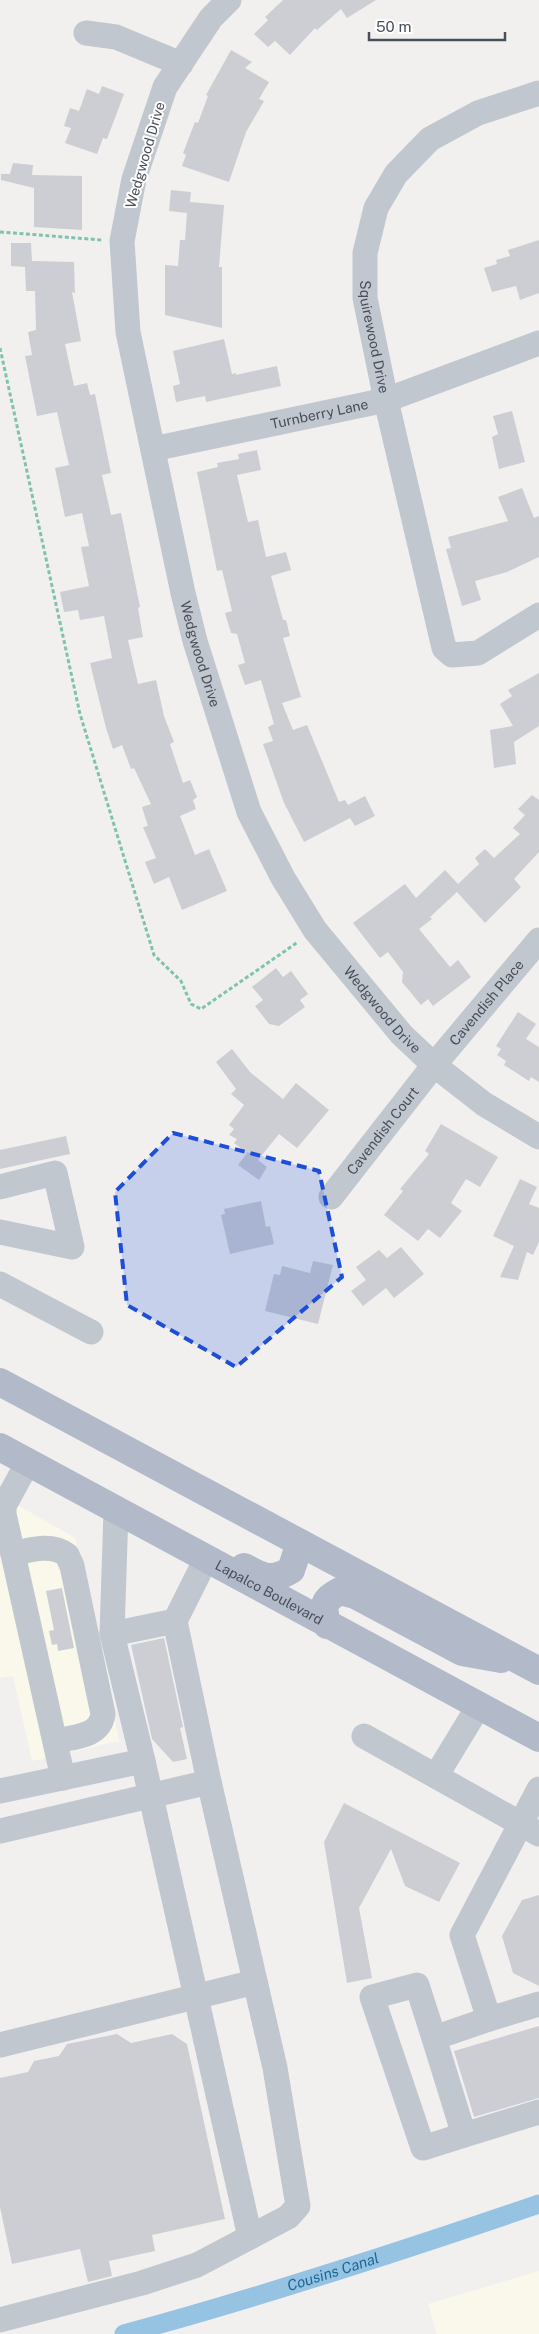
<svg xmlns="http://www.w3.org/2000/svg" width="539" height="2334" viewBox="0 0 539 2334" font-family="'Public Sans',sans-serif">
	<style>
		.commercial { fill: #faf8eb }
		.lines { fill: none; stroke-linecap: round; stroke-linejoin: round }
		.canal { stroke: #95c3e1; stroke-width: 19 }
		.building { fill: #ccced3 }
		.path { stroke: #7fc3ae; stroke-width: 3; stroke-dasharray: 4 2.5; stroke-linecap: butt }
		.minor { stroke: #c1c7cf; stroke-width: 25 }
		.major { stroke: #b2baca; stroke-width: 28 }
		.marked { fill: #1d4ed8; fill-opacity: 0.2; stroke: #1d4ed8; stroke-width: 4; stroke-dasharray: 10 6; stroke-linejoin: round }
		.labels { text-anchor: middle; stroke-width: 4; stroke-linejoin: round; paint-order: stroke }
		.street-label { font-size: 14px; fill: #494f5a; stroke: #fff }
		.water-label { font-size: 15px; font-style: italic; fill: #1e6899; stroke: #fff }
	</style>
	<rect width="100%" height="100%" fill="#f1f0ef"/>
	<path class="commercial" d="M0 1495 75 1538 119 1741 32 1761 13 1676 0 1678Z
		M539 2271V2334H437L428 2304Z"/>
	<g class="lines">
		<path class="canal" id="s1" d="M124 2334C264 2296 402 2251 539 2204"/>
	</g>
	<path class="building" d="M283 0H376L347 18 341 9 317 30 315 28 290 55 275 41 268 47 254 34 268 20 265 17Z
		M231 50 252 62 245 68 269 82 259 99 264 101 246 132 229 182 182 166 186 155 183 153 195 122 198 123 208 96 206 95Z
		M102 86 124 94 107 139 103 138 97 154 65 143 71 128 64 126 70 108 79 111 87 89 99 94Z
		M13 163 33 165 32 175 82 176V230L34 227V188L1 180V174H10Z
		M171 190 191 192 190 202 224 205 219 267H222V328L165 315V265L178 266 180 240H185L187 213 169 211Z
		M539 240V293L520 300 516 286 492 292 484 268 497 264 496 260 510 256 508 250Z
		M11 243H31L32 261 74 262 75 293 72 292 81 341 65 344 74 386 87 383 90 395 95 394 111 473 102 475 111 515 121 513 140 607 138 608 143 637 128 640 138 684 156 680 164 716 174 742 170 744 183 783 190 780 197 797 193 800 196 809 180 816 195 855 209 849 227 891 182 910 169 877 154 884 145 862 156 858 143 827 148 826 142 807 151 804 134 768 131 769 122 745 113 749 106 728 90 663 112 658 104 616 80 620 78 610 64 612 60 592 89 586 81 547 89 546 82 513 65 517 55 468 69 465 57 412 37 416 25 356 32 355 28 332 36 330 35 291H26L25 267 11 266Z
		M224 339 232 374 236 373V375L277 366 281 386 206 402 205 396 176 402 173 386 180 384 173 351Z
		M512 411 525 462 499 469 492 437 498 434 493 416Z
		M257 450 261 470 237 475 248 522 258 520 266 557 286 552 291 570 271 576 283 620H286L290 636 283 638 301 697 282 703 293 730 307 725 339 802 345 800 348 805 365 796 375 816 355 826 350 818 304 842 284 803 263 744 273 741 268 727 274 724 261 680 245 685 238 665 245 663 237 634 231 633 225 613 232 611 222 570 217 571 197 472 218 467 217 463 239 459 238 454Z
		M522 488 534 518 539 516V557L507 572 475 581 481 600 462 606 446 549 451 548 448 537 508 521 498 497Z
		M539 673V726L514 742 516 764 494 768 490 730 513 726 500 704 512 696 508 690Z
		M532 795 539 800V852L514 879 521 887 485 923 457 892 430 917 432 919 419 929 450 967 458 960 471 977 433 1006 428 999 421 1005 402 982 403 972 388 952 380 958 353 923 405 884 416 898 445 870 458 884 479 864 475 858 485 849 494 858 520 834 513 828 525 815 518 809Z
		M276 968 283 977 291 971 308 994 300 1000 305 1007 279 1026 269 1024 255 1006 263 1000 252 987Z
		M518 1012 536 1024 526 1039 539 1047V1082L531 1077 529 1081 504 1065 506 1061 497 1055 501 1049 496 1046Z
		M232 1049 250 1072 283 1099 296 1083 329 1110 297 1148 279 1134 258 1160 267 1167 259 1180 238 1165 247 1153 234 1143 237 1139 229 1135 234 1129 229 1125 244 1105 231 1094 236 1089 216 1062Z
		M441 1124 498 1157 480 1187 466 1179 451 1203 462 1211 440 1238 428 1229 418 1241 384 1215 403 1191 400 1189 429 1154 425 1151Z
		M66 1136 70 1154 0 1169V1150Z
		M520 1179 537 1187 529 1204 539 1208V1242L533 1255 527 1252 518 1280 500 1277 514 1246 493 1236Z
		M261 1201 266 1227 270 1226 274 1244 230 1254 221 1215 225 1214 224 1209Z
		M401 1247 424 1274 394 1298 386 1288 363 1306 351 1291 366 1280 356 1267 379 1250 387 1258Z
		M313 1261 333 1265 318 1324 265 1311 274 1274 280 1275 282 1266 310 1273Z
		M62 1588 74 1648 58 1651 57 1644 52 1645 49 1631 54 1630 46 1591Z
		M164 1638 183 1727 180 1728 187 1759 173 1762 152 1739 131 1645Z
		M344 1803 460 1863 439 1902 405 1886 391 1849 359 1908 372 1978 347 1983 324 1842Z
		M539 1895V1986L513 1973 502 1936 522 1900Z
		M539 2026V2098L474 2117 454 2051Z
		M117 2034 131 2043 172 2034 187 2044 225 2219 152 2235 155 2251 109 2261 112 2276 88 2282 80 2249 12 2264 0 2207V2078L28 2072 34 2061 59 2056 67 2044Z"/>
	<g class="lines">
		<path class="path" d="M0 232 102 240
			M0 348 80 714 154 955 181 981 191 1004 201 1009 298 942"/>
		<g class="minor">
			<path id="s2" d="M229 0 211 18 165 87 134 179 122 241 128 332 183 593 195 641 249 812 283 878 315 930 402 1035 434 1065 484 1104 539 1137"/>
			<path d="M86 33 116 37 181 64"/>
			<path id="s3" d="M539 93 478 113 430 139 396 174 376 208 365 253V298L386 400 444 648 452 655 478 653 539 615"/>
			<path id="s4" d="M153 449 386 400 539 343"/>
			<path d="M0 1187 55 1173 72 1247 0 1232"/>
			<path id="s5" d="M331 1197 434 1065 539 940"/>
			<path d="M0 1284 91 1332"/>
			<path d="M28 1462 4 1506V1514L63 1778"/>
			<path d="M13 1554C30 1550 51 1543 67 1555L72 1566 103 1714C100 1737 74 1737 55 1741"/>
			<path d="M175 1621 206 1559"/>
			<path d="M364 1736 539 1834"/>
			<path d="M143 1761 250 2237"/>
			<path d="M436 1776 478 1707"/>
			<path d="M539 1789 462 1935 489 2019 434 2038 464 2135 539 2112"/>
			<path d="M0 1791 143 1761 112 1634 116 1511"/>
			<path d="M0 1831 209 1782"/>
			<path d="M489 2019 539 2004"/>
			<path d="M434 2038 417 1985 372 1997 423 2148 464 2135"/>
			<path d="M0 2045 255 1982"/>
			<path d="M0 2320 142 2283 197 2265 288 2217 298 2206 275 2068 208 1777 175 1621 112 1634"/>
		</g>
		<g class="major">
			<path d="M0 1382 539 1671"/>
			<path id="s6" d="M0 1447 539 1738"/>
			<path d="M244 1567C263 1577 271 1582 291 1570L300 1543"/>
			<path d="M327 1625C323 1605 322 1601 340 1591L355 1595 462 1652 501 1659"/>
		</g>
	</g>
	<path class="marked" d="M173 1133 319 1171 342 1277 236 1367 127 1305 115 1192Z"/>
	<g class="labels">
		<g class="street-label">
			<text transform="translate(145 155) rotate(-74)" y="5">Wedgwood Drive</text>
			<text dy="5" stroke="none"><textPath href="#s3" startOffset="338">Squirewood Drive</textPath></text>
			<text dy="5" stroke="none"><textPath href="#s4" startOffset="170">Turnberry Lane</textPath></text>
			<text dy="5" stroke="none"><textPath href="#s2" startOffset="690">Wedgwood Drive</textPath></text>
			<text dy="5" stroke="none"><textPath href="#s5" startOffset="249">Cavendish Place</textPath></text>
			<text dy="5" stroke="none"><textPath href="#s2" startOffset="1095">Wedgwood Drive</textPath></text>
			<text dy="5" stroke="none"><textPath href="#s5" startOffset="84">Cavendish Court</textPath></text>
			<text dy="5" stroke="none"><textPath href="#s6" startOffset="306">Lapalco Boulevard</textPath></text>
		</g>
		<g class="water-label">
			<text dy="5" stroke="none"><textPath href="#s1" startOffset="218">Cousins Canal</textPath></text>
		</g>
	</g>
	<path d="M369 32v8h136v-8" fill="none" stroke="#494f5a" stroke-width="2.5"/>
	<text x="376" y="32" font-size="15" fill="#494f5a" stroke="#ffffff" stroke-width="4" paint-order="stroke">50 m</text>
</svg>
